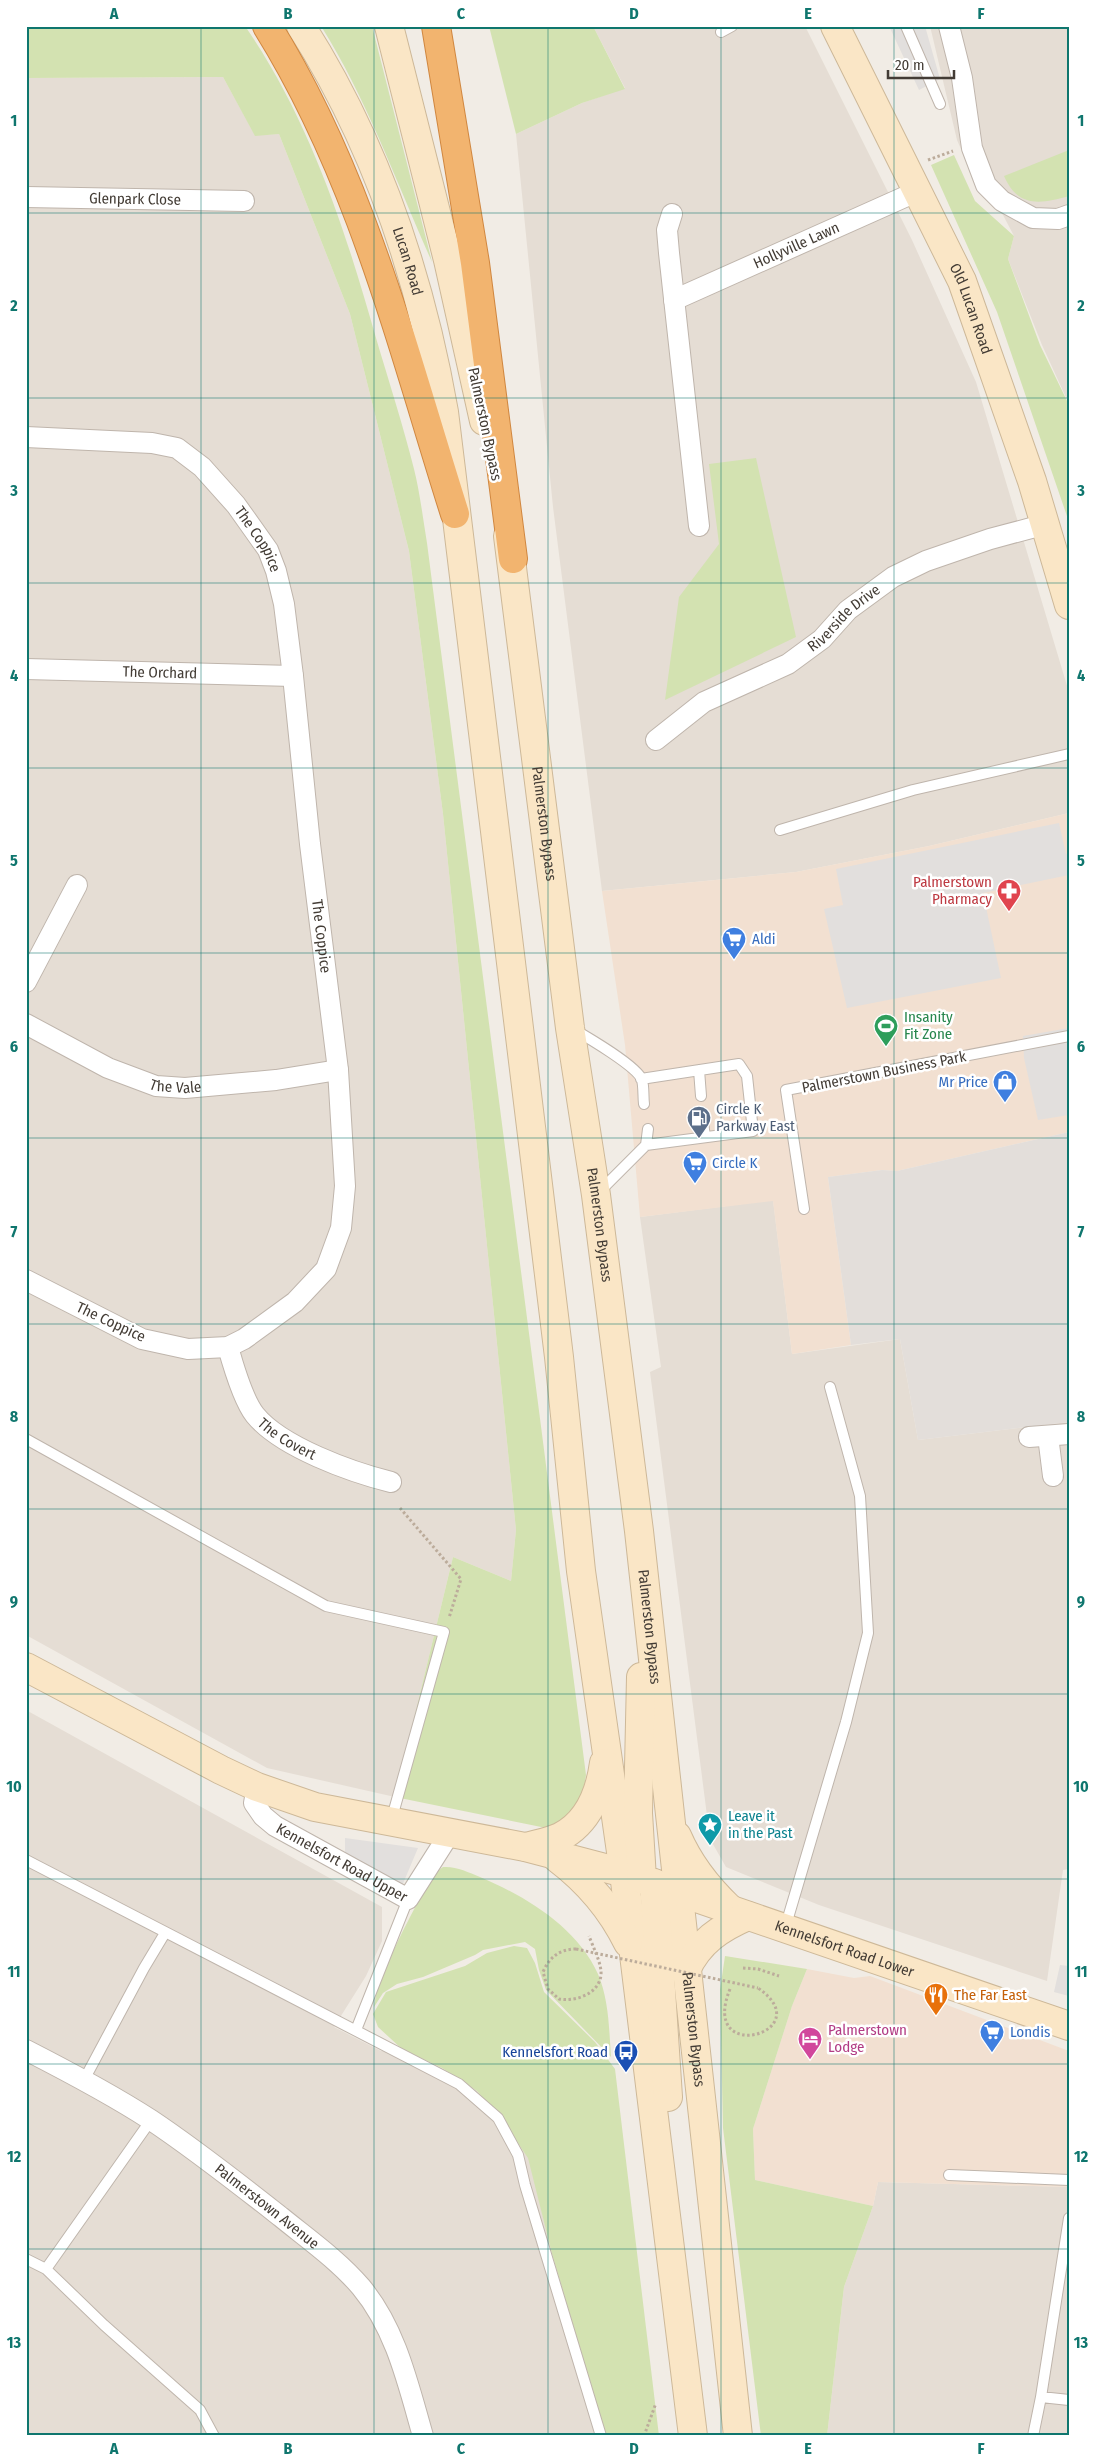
<svg xmlns="http://www.w3.org/2000/svg" width="1095" height="2462" viewBox="0 0 1095 2462" font-family="'Fira Sans Condensed',sans-serif">
	<style>
		.residential { fill: #e5ddd4 }
		.commercial { fill: #f2e0d1 }
		.industrial { fill: #e3deda }
		.green { fill: #d3e2b1 }
		.parking { fill: #e2dfdd }
		.lines { fill: none; stroke-linecap: round; stroke-linejoin: round }
		.lane-casing { stroke: #bfb5ac; stroke-width: 12 }
		.street-casing { stroke: #bfb5ac; stroke-width: 22 }
		.secondary-casing { stroke: #cdb898; stroke-width: 30 }
		.highway-casing { stroke: #d08740; stroke-width: 30 }
		.path { stroke: #bcac9b; stroke-width: 3; stroke-dasharray: 2.5 2.5; stroke-linecap: butt }
		.lane { stroke: #fff; stroke-width: 10 }
		.street { stroke: #fff; stroke-width: 20 }
		.secondary { stroke: #fae6c6; stroke-width: 28 }
		.highway { stroke: #f2b46f; stroke-width: 28 }
		.path-bridge { stroke: #bcac9b; stroke-width: 3; stroke-dasharray: 2.5 2.5; stroke-linecap: butt }
		.grid { fill: none; stroke: #0f766e; stroke-width: 1; stroke-opacity: 0.55 }
		.labels { text-anchor: middle; stroke-width: 5; stroke-linejoin: round; paint-order: stroke }
		.street-label { font-size: 15px; fill: #433c35; stroke: #fff }
		.health-label { font-size: 15px; fill: #be3a42; stroke: #fff; text-anchor: end }
		.shop-label { font-size: 15px; fill: #366cbe; stroke: #fff; text-anchor: start }
		.leisure-label { font-size: 15px; fill: #27864d; stroke: #fff; text-anchor: start }
		.service-label { font-size: 15px; fill: #4e5e75; stroke: #fff; text-anchor: start }
		.culture-label { font-size: 15px; fill: #0d838f; stroke: #fff; text-anchor: start }
		.food-label { font-size: 15px; fill: #c56008; stroke: #fff; text-anchor: start }
		.hotel-label { font-size: 15px; fill: #b23c85; stroke: #fff; text-anchor: start }
		.transit-label { font-size: 15px; fill: #164399; stroke: #fff; text-anchor: end }
		.neatline { fill: none; stroke: #0f766e; stroke-width: 2 }
		.grid-label { font-size: 16px; text-anchor: middle; font-weight: bold; fill: #0f766e }
	</style>
	<rect width="100%" height="100%" fill="#f1ece5"/>
	<path class="residential" d="M593 26H805L912 240 976 382 1068 689 1069 813 929 846 796 872 602 891 553 507 516 134 582 103 625 88Z
		M930 26H1069V404L1042 345 1008 259 1014 236 1003 215 980 193 957 140Z
		M223 77 255 135 279 134 350 314 409 551 443 814 516 1530 511 1581 453 1557 395 1797 267 1768 26 1635V78Z
		M773 1200 792 1354 900 1339 918 1440 1069 1422V1869L1063 1870 1047 1981 819 1905 726 1867 710 1839 650 1372 661 1367 640 1217Z
		M26 1710 382 1907V1941L366 1976 334 2027 381 2051 403 2050 442 2068 477 2091 504 2123 529 2158 552 2254 606 2436H26Z
		M878 2182 1069 2187V2436H827L844 2287 873 2206Z"/>
	<path class="commercial" d="M1069 813V1132L897 1171 882 1170 828 1177 851 1345 792 1354 773 1201 640 1217 625 1045 602 891 796 872 929 846Z
		M807 1969 854 1978 870 1976 1069 2051V2187L878 2182 873 2206 755 2180 753 2129 792 2006Z"/>
	<path class="industrial" d="M1069 1132V1422L918 1440 900 1339 851 1345 828 1177 882 1170 897 1171Z"/>
	<path class="green" d="M26 26H245C310 120 345 229 376 338 389 382 403 425 414 469 420 493 423 519 427 543L586 1775 581 1809 556 1830 395 1797 453 1557 511 1581 516 1530 443 814 409 551 350 314 279 134 255 136 223 77 26 78Z
		M321 26H372L432 262C397 184 367 99 321 26Z
		M489 26H593L625 89 582 103 516 134Z
		M1069 150V196C1040 204 1018 208 1004 176Z
		M954 155 975 201 1014 236 1008 259 1040 345 1069 405V522L997 312 931 165Z
		M756 458 796 637 665 700 679 597 719 544 709 464Z
		M443 1867C456 1866 468 1872 480 1877 525 1896 577 1927 598 1974 609 2000 609 2029 611 2057L546 1990 539 1970 535 1949 525 1942 483 1950 475 1955 423 1977 397 1984 383 1993 374 2007C375 2000 376 1992 379 1985 386 1964 428 1875 443 1867Z
		M514 1946 527 1948 535 1963 544 1992 595 2042 615 2069 659 2436H606L552 2254 528 2158 504 2123 477 2091 442 2068 403 2050 378 2027 373 2014 386 1992 465 1966 487 1953Z
		M725 1956 807 1969 792 2006 753 2129 755 2180 873 2206 844 2287 827 2436H761L723 2128 720 1990Z"/>
	<path class="parking" d="M889 26H925L940 79 919 90Z
		M1059 823 1066 854H1069V875L983 893 1001 978 847 1008 824 909 843 905 836 869Z
		M1069 1028V1115L1038 1120 1024 1058 1023 1036Z
		M345 1838 418 1848 399 1893 339 1861 345 1853Z
		M1060 1965 1069 1966V1996L1054 1992Z"/>
	<g class="lines">
		<defs>
			<path id="lane" d="M906 26 940 104
				M721 32 732 26
				M780 830 913 790 1069 754
				M573 1029C587 1037 638 1067 642 1080 644 1087 643 1096 644 1104
				M699 1070 701 1096
				M641 1079 739 1064 747 1076 753 1131 646 1145
				M703 1122 705 1137
				M598 1193 646 1145 648 1129
				M804 1209 786 1090 1069 1036
				M26 1439 326 1606 444 1632 391 1821
				M26 1860 459 2084 498 2118 518 2155 525 2185 601 2436
				M785 1928 846 1722 868 1633 860 1496 830 1387
				M356 2030 408 1899
				M84 2080 144 1968 165 1933
				M949 2175 1069 2180
				M26 2259 46 2269 104 2325 200 2410 214 2436
				M46 2269 151 2120
				M1041 2397 1069 2400
				M1033 2436 1041 2397 1069 2218"/>
			<g id="street">
				<path d="M949 26 962 78 972 148 986 185 1002 201 1033 218 1058 219 1069 215"/>
				<path id="s1" d="M26 197 244 201"/>
				<path d="M672 214 667 230 669 253 699 526"/>
				<path id="s2" d="M674 300 918 191"/>
				<path id="s3" d="M26 437 152 443 177 448 202 467 236 505 268 550 276 571 284 604 293 676 310 844 338 1070 345 1186 341 1228 326 1269 295 1302 244 1339 228 1347 188 1349 142 1339 26 1280"/>
				<path id="s4" d="M26 669 293 676"/>
				<path id="s5" d="M656 740 704 702 788 664 822 639 848 610 893 577 926 561 990 539 1046 524"/>
				<path d="M26 982 77 885"/>
				<path id="s6" d="M26 1024 108 1068 156 1086 185 1088 276 1080 338 1070"/>
				<path id="s7" d="M228 1347C233 1365 244 1401 255 1415 281 1447 351 1472 391 1482"/>
				<path d="M1048 1436 1053 1476"/>
				<path d="M1029 1437 1069 1434"/>
				<path id="s8" d="M257 1787 254 1803 263 1816 275 1826 408 1899 450 1833"/>
				<path id="s9" d="M26 2050C69 2072 111 2094 151 2120 196 2150 239 2184 281 2217 308 2239 338 2260 361 2287 396 2329 408 2384 423 2436"/>
			</g>
			<g id="secondary">
				<path id="s10" d="M301 26C376 144 420 275 444 412L559 1357 581 1571 624 1873 693 2436"/>
				<path d="M389 26 448 260 484 421"/>
				<path id="s11" d="M835 26 962 281 1032 481 1069 605"/>
				<path id="s12" d="M508 536 570 1028 596 1195 639 1531 738 2436"/>
				<path id="s13" d="M26 1667 221 1770 257 1787 315 1807 525 1847 624 1873 1069 2026"/>
				<path d="M641 1677 638 1813 642 1879"/>
				<path d="M677 1836C689 1864 707 1887 729 1908"/>
				<path d="M526 1847C537 1844 549 1842 560 1837 588 1823 600 1792 604 1763"/>
				<path d="M557 1858C586 1880 612 1910 628 1943"/>
				<path d="M654 1883 668 2097"/>
				<path d="M686 1970C699 1942 720 1928 748 1916"/>
			</g>
			<path id="highway" d="M267 26C361 177 402 347 455 514
				M436 26 475 263 513 559"/>
		</defs>
		<use href="#lane" class="lane-casing"/>
		<use href="#street" class="street-casing"/>
		<use href="#secondary" class="secondary-casing"/>
		<use href="#highway" class="highway-casing"/>
		<path class="path" d="M928 160 953 151
			M400 1508 461 1579 449 1618
			M576 1949C559 1949 549 1958 543 1972L548 1989 559 1999C575 2002 599 1994 601 1975 602 1964 593 1947 589 1936
			M743 1968 758 1969 779 1976
			M730 1989C698 2067 822 2032 758 1988
			M644 2436 656 2403"/>
		<use href="#lane" class="lane"/>
		<use href="#street" class="street"/>
		<use href="#secondary" class="secondary"/>
		<use href="#highway" class="highway"/>
		<path class="path-bridge" d="M576 1949 758 1988"/>
	</g>
	<path class="grid" d="M201 26V2436M374 26V2436M548 26V2436M721 26V2436M894 26V2436M26 213H1069M26 398H1069M26 583H1069M26 768H1069M26 953H1069M26 1138H1069M26 1324H1069M26 1509H1069M26 1694H1069M26 1879H1069M26 2064H1069M26 2249H1069"/>
	<defs>
		<symbol id="pharmacy-pin" viewBox="-11 -11 22 30"><path d="M0 17L-7.5 6A9.5 9.5 0 1 1 7.5 6Z" fill="#e0444e" stroke="#fff"/><path d="M-2-6h4v4h4v4h-4v4h-4v-4h-4v-4h4Z" fill="#fff"/></symbol>
		<symbol id="supermarket-pin" viewBox="-11 -11 22 30"><path d="M0 17L-7.5 6A9.5 9.5 0 1 1 7.5 6Z" fill="#3f7fe0" stroke="#fff"/><path d="M-6-5.5h2.5l.6 2H6L4.5 2H-2.5L-4.4-4H-6ZM-1.5 3.2a1.3 1.3 0 1 0 .1 0ZM3 3.2a1.3 1.3 0 1 0 .1 0Z" fill="#fff"/></symbol>
		<symbol id="stadium-pin" viewBox="-11 -11 22 30"><path d="M0 17L-7.5 6A9.5 9.5 0 1 1 7.5 6Z" fill="#2e9e5b" stroke="#fff"/><path d="M0-5a6.5 5 0 1 0 0 10a6.5 5 0 1 0 0-10ZM-3.5-1.8h7v3.6h-7Z" fill="#fff"/></symbol>
		<symbol id="shop-pin" viewBox="-11 -11 22 30"><path d="M0 17L-7.5 6A9.5 9.5 0 1 1 7.5 6Z" fill="#3f7fe0" stroke="#fff"/><path d="M-5-2.5h2.3a2.7 3.5 0 0 1 5.4 0H5L5.5 6h-11ZM-1.5-2.5h3a1.5 2.3 0 0 0-3 0Z" fill="#fff"/></symbol>
		<symbol id="fuel-pin" viewBox="-11 -11 22 30"><path d="M0 17L-7.5 6A9.5 9.5 0 1 1 7.5 6Z" fill="#5c6f8a" stroke="#fff"/><path d="M-5.5-6h7V0h2V4h1.3V-2.5L3-4.5l.8-.8L6-3V5H2.5V1h-1V6h-7ZM-4.2-4.7v3.2H.2V-4.7Z" fill="#fff"/></symbol>
		<symbol id="sight-pin" viewBox="-11 -11 22 30"><path d="M0 17L-7.5 6A9.5 9.5 0 1 1 7.5 6Z" fill="#0f9aa8" stroke="#fff"/><path d="M0-6L1.8-2.2L6-1.7L2.9 1.2L3.7 5.4L0 3.3L-3.7 5.4L-2.9 1.2L-6-1.7L-1.8-2.2Z" fill="#fff"/></symbol>
		<symbol id="restaurant-pin" viewBox="-11 -11 22 30"><path d="M0 17L-7.5 6A9.5 9.5 0 1 1 7.5 6Z" fill="#e8710a" stroke="#fff"/><path d="M-5-6h1v4h1v-4h1v4h1v-4h1v5L-1.5 .5V6h-2V.5L-5-1ZM5-6V6H3V1.5H1.5Q1.5-4 5-6Z" fill="#fff"/></symbol>
		<symbol id="hotel-pin" viewBox="-11 -11 22 30"><path d="M0 17L-7.5 6A9.5 9.5 0 1 1 7.5 6Z" fill="#d1479c" stroke="#fff"/><path d="M-6-4.5h1.5V1H6V5H4.5V3h-9V5H-6ZM-4 0a1.8 1.8 0 1 1 3.6 0ZM.5 0V-2.5h3Q6-2.5 6 0Z" fill="#fff"/></symbol>
		<symbol id="bus-pin" viewBox="-11 -11 22 30"><path d="M0 17L-7.5 6A9.5 9.5 0 1 1 7.5 6Z" fill="#1a4fb4" stroke="#fff"/><path d="M-5-6H5V4H4V6H2V4H-2V6H-4V4H-5ZM-3.5-4V0h7V-4ZM-3.5 1.2v1.5H-2V1.2ZM2 1.2v1.5H3.5V1.2Z" fill="#fff"/></symbol>
	</defs>
	<g fill-rule="evenodd">
		<use href="#pharmacy-pin" x="995" y="877" width="28" height="38"/>
		<use href="#supermarket-pin" x="720" y="925" width="28" height="38"/>
		<use href="#stadium-pin" x="872" y="1012" width="28" height="38"/>
		<use href="#shop-pin" x="991" y="1068" width="28" height="38"/>
		<use href="#fuel-pin" x="685" y="1104" width="28" height="38"/>
		<use href="#supermarket-pin" x="681" y="1149" width="28" height="38"/>
		<use href="#sight-pin" x="696" y="1811" width="28" height="38"/>
		<use href="#restaurant-pin" x="922" y="1981" width="28" height="38"/>
		<use href="#supermarket-pin" x="978" y="2018" width="28" height="38"/>
		<use href="#hotel-pin" x="796" y="2025" width="28" height="38"/>
		<use href="#bus-pin" x="612" y="2038" width="28" height="38"/>
	</g>
	<g class="labels">
		<g class="street-label">
			<text dy="5" stroke="none"><textPath href="#s1" startOffset="109">Glenpark Close</textPath></text>
			<text dy="5" stroke="none"><textPath href="#s2" startOffset="134">Hollyville Lawn</textPath></text>
			<text dy="5" stroke="none"><textPath href="#s10" startOffset="259">Lucan Road</textPath></text>
			<text dy="5" stroke="none"><textPath href="#s11" startOffset="314">Old Lucan Road</textPath></text>
			<text transform="translate(485 424) rotate(78)" y="5">Palmerston Bypass</text>
			<text dy="5" stroke="none"><textPath href="#s3" startOffset="275">The Coppice</textPath></text>
			<text dy="5" stroke="none"><textPath href="#s5" startOffset="226">Riverside Drive</textPath></text>
			<text dy="5" stroke="none"><textPath href="#s4" startOffset="134">The Orchard</textPath></text>
			<text dy="5" stroke="none"><textPath href="#s12" startOffset="290">Palmerston Bypass</textPath></text>
			<text dy="5" stroke="none"><textPath href="#s3" startOffset="680">The Coppice</textPath></text>
			<text transform="translate(884 1072) rotate(-11)" y="5">Palmerstown Business Park</text>
			<text dy="5" stroke="none"><textPath href="#s6" startOffset="164">The Vale</textPath></text>
			<text dy="5" stroke="none"><textPath href="#s12" startOffset="695">Palmerston Bypass</textPath></text>
			<text transform="translate(111 1322) rotate(25)" y="5">The Coppice</text>
			<text dy="5" stroke="none"><textPath href="#s7" startOffset="114">The Covert</textPath></text>
			<text dy="5" stroke="none"><textPath href="#s12" startOffset="1100">Palmerston Bypass</textPath></text>
			<text dy="5" stroke="none"><textPath href="#s8" startOffset="124">Kennelsfort Road Upper</textPath></text>
			<text dy="5" stroke="none"><textPath href="#s13" startOffset="871">Kennelsfort Road Lower</textPath></text>
			<text dy="5" stroke="none"><textPath href="#s12" startOffset="1505">Palmerston Bypass</textPath></text>
			<text dy="5" stroke="none"><textPath href="#s9" startOffset="288">Palmerstown Avenue</textPath></text>
		</g>
		<g class="health-label">
			<text x="992" y="887">Palmerstown<tspan x="992" dy="17">Pharmacy</tspan></text>
		</g>
		<g class="shop-label">
			<text x="752" y="944">Aldi</text>
			<text x="988" y="1087" text-anchor="end">Mr Price</text>
			<text x="712" y="1168">Circle K</text>
			<text x="1010" y="2037">Londis</text>
		</g>
		<g class="leisure-label">
			<text x="904" y="1022">Insanity<tspan x="904" dy="17">Fit Zone</tspan></text>
		</g>
		<g class="service-label">
			<text x="716" y="1114">Circle K<tspan x="716" dy="17">Parkway East</tspan></text>
		</g>
		<g class="culture-label">
			<text x="728" y="1821">Leave it<tspan x="728" dy="17">in the Past</tspan></text>
		</g>
		<g class="food-label">
			<text x="954" y="2000">The Far East</text>
		</g>
		<g class="hotel-label">
			<text x="828" y="2035">Palmerstown<tspan x="828" dy="17">Lodge</tspan></text>
		</g>
		<g class="transit-label">
			<text x="608" y="2057">Kennelsfort Road</text>
		</g>
	</g>
	<rect width="1095" height="2462" fill="none" stroke="#ffffff" stroke-width="55"/>
	<path d="M888 70v8h66v-8" fill="none" stroke="#433c35" stroke-width="2.5"/>
	<text x="895" y="70" font-size="15" fill="#433c35" stroke="#ffffff" stroke-width="4" paint-order="stroke">20 m</text>
	<rect x="28" y="28" width="1040" height="2406" class="neatline"/>
	<g class="grid-label">
		<text x="114" y="19">A</text>
		<text x="288" y="19">B</text>
		<text x="461" y="19">C</text>
		<text x="634" y="19">D</text>
		<text x="808" y="19">E</text>
		<text x="981" y="19">F</text>
		<text x="14" y="126">1</text>
		<text x="1081" y="126">1</text>
		<text x="14" y="311">2</text>
		<text x="1081" y="311">2</text>
		<text x="14" y="496">3</text>
		<text x="1081" y="496">3</text>
		<text x="14" y="681">4</text>
		<text x="1081" y="681">4</text>
		<text x="14" y="866">5</text>
		<text x="1081" y="866">5</text>
		<text x="14" y="1052">6</text>
		<text x="1081" y="1052">6</text>
		<text x="14" y="1237">7</text>
		<text x="1081" y="1237">7</text>
		<text x="14" y="1422">8</text>
		<text x="1081" y="1422">8</text>
		<text x="14" y="1607">9</text>
		<text x="1081" y="1607">9</text>
		<text x="14" y="1792">10</text>
		<text x="1081" y="1792">10</text>
		<text x="14" y="1977">11</text>
		<text x="1081" y="1977">11</text>
		<text x="14" y="2162">12</text>
		<text x="1081" y="2162">12</text>
		<text x="14" y="2348">13</text>
		<text x="1081" y="2348">13</text>
		<text x="114" y="2454">A</text>
		<text x="288" y="2454">B</text>
		<text x="461" y="2454">C</text>
		<text x="634" y="2454">D</text>
		<text x="808" y="2454">E</text>
		<text x="981" y="2454">F</text>
	</g>
</svg>
